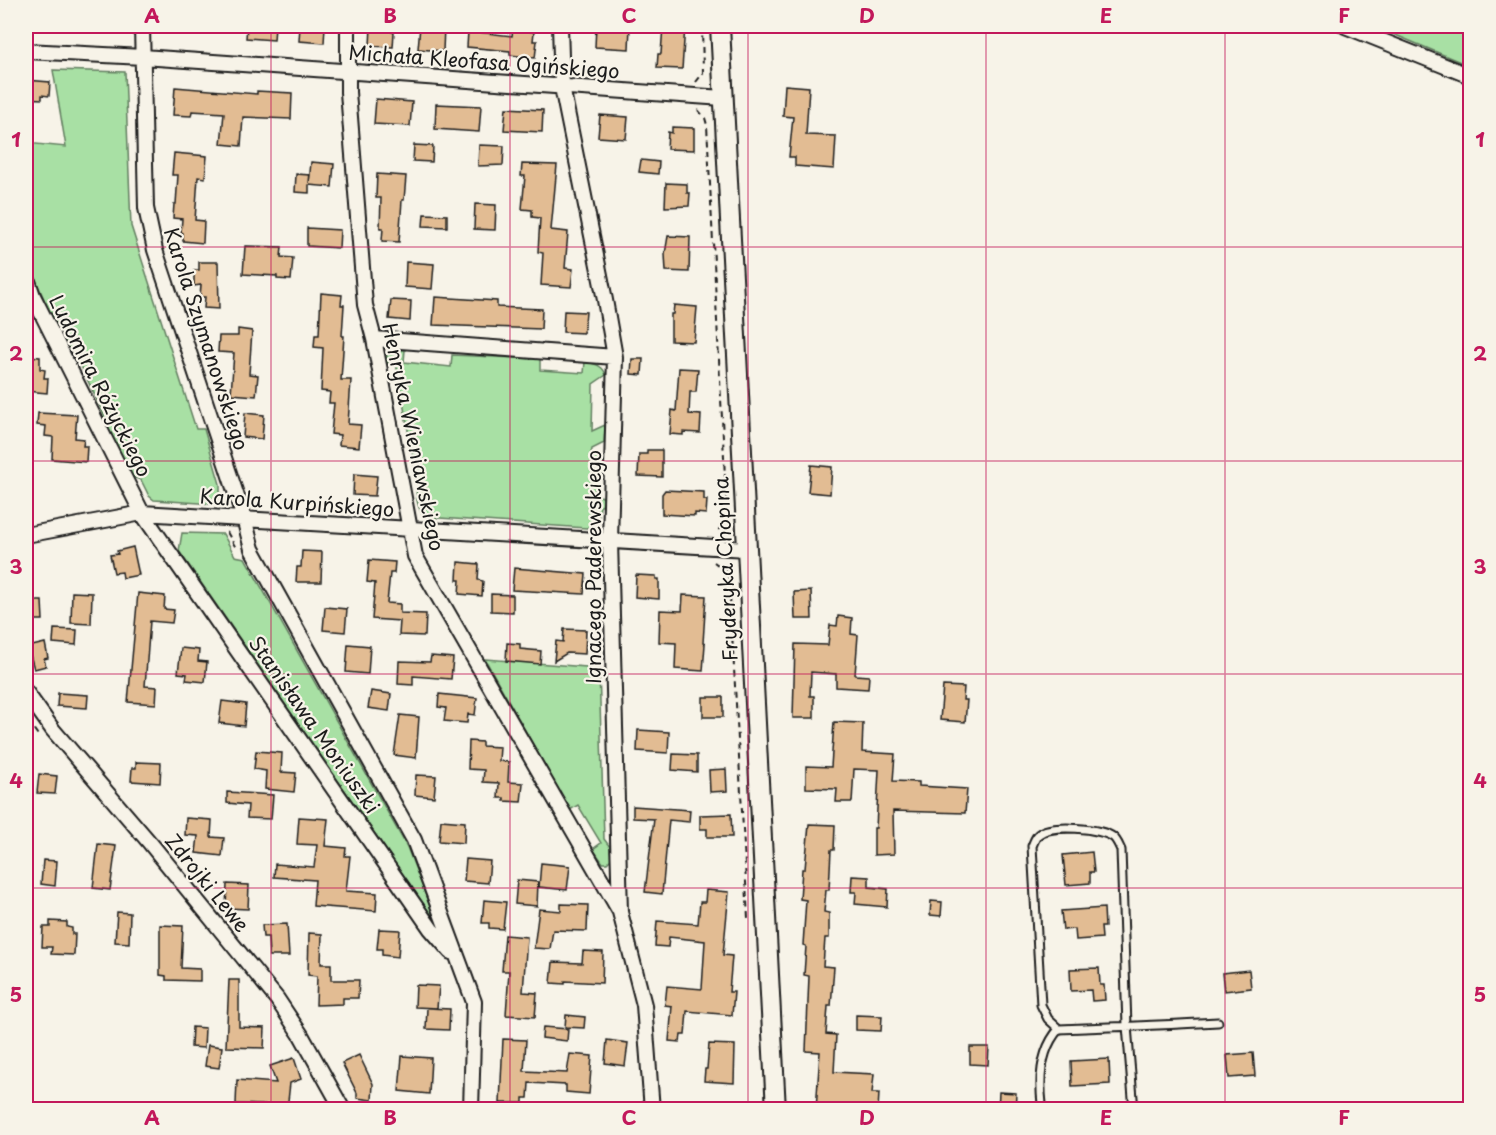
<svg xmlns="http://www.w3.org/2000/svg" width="1496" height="1135" viewBox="0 0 1496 1135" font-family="'Playpen Sans',sans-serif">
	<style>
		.green { fill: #a8e0a4; stroke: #627e60; stroke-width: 1.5 }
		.building { fill: #e2bc93; stroke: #1c1c1c; stroke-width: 1.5 }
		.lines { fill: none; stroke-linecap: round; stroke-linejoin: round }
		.service-casing { stroke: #1c1c1c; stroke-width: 11 }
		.minor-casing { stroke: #1c1c1c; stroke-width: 18 }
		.tertiary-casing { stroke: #1c1c1c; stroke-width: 22 }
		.path { stroke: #1c1c1c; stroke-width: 2; stroke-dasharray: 6 4.5; stroke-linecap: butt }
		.service { stroke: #f7f3e8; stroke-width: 7 }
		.minor { stroke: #f7f3e8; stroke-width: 14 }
		.tertiary { stroke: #f7f3e8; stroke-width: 18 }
		.grid { fill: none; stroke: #c2185b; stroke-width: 1.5; stroke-opacity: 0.55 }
		.labels { text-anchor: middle; stroke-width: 4.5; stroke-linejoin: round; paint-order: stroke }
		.street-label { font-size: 20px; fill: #1c1c1c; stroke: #f7f3e8 }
		.neatline { fill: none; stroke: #c2185b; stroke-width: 2 }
		.grid-label { font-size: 20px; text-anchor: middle; font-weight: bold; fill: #c2185b }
	</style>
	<rect width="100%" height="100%" fill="#f7f3e8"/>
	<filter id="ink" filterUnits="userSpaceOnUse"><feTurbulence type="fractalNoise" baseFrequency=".0167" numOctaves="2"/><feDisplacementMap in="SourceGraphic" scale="12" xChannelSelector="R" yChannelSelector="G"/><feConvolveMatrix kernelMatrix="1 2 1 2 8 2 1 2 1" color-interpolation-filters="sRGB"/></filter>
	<g filter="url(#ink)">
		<path class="green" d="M1374 26H1470V66Z
			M53 70 125 72 131 226 196 429H204L220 484V495L215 504 154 500 149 496 141 480 132 477 108 431V424L74 351 65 347 31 269 26 250V143L66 147Z
			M393 350H405L404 362 451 367 452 355 540 359V370L584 373 585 362C595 364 603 365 606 375L593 384 592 431 605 425 604 443 592 449 591 454 605 459V464L595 461V493L604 498 605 503 600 507 598 520 595 526 586 528 425 517C418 510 414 494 418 486L396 363H386C385 357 387 353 393 350Z
			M182 533 223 534 235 556 245 558 407 847 436 922 179 551Z
			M485 659 599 668 604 839 610 847 611 859 607 863H603L593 849 601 843 578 805 570 810Z"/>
		<path class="building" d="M247 26H275L274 40 246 38Z
			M300 26H325L324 43 299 41Z
			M371 26H392V32H394L393 47 370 46Z
			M420 26H444L443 51 418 49Z
			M596 26H630L629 49 595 47Z
			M663 26H685L682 69 657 68 658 54H661Z
			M513 29 534 32 533 41H537L535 58 510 55V51L467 47 468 31 512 36Z
			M26 80 50 82 49 96 42 95V99L26 98Z
			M785 85 809 87 806 135 836 136 834 169 795 166V157H789L793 117 783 116Z
			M175 87 257 94V91L292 93 291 119 243 117 241 146 221 144 224 113 192 111 191 116 173 115Z
			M376 99 412 102 410 126 374 124Z
			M436 104 481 106 479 132 435 129Z
			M506 108 543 110 542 132 504 130Z
			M600 115 628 117 626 139 598 137Z
			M672 127 694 128V150L667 149 668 132 672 133Z
			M414 145 433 146 432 162 413 161Z
			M479 145 504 146 503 165 478 166Z
			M174 153 207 156 205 178 198 177 195 220 204 221 203 243 183 241V233L181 232 182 219 173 218 174 204H176L178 175H172Z
			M641 160 659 162 658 174 639 172Z
			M311 162 334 164 332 187 309 185V193L295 192 296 174 310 175 309 183Z
			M522 164 557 165 551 230 568 232 565 268 573 269 571 287 541 285 543 253 538 252 540 218 532 217V210L522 209 525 176H521Z
			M377 174 406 176 404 200H402L399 242 382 241 383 228H380L381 198H376Z
			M666 183 687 184V193H690L689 206 665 207Z
			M475 204 496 205 495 230 474 229Z
			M424 214 447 215V227L423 226Z
			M307 228 340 230 339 248 307 246Z
			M668 236 690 237 689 272 666 271 665 254Z
			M245 246 282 247 281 257 293 258 291 280 277 279V276L243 274Z
			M199 262H218L219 309 204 308 205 297H200L201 285 194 286V270H199Z
			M406 262 434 264 432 289 405 287Z
			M321 293 342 295 341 305H344L342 336H344L341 380H351L348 424 361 425 359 447 339 445 340 435 331 434 334 403H329L330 392 321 391 323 348 314 347 315 335H319Z
			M435 297 497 301V307L542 309 541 329 433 325Z
			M391 300 411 301 410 321 389 319Z
			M674 305 697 307 694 342 671 341V314H673Z
			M564 311 586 312 584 333 563 332Z
			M238 329 252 331 249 374 258 375 256 396 231 394 234 353 218 352 219 336H238Z
			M26 356 40 357V369L45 370 44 378H48L47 393 26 391Z
			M632 359H643L642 375 631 374Z
			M679 368 698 369 696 392H690L689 414 701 415 700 433 683 432V435L670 434 672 410 676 411Z
			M38 413 77 415 75 438 84 439 83 446H87L86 462 52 459 53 437 45 436 46 426 37 425Z
			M245 413 264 415 262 439 243 437Z
			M647 450H662V477L638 476 639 454H647Z
			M811 465 832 467 830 494 808 492Z
			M354 474 377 476 375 496 353 495Z
			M665 490 704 492V500H707L706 514 695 513V516L662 514V494Z
			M133 547 139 575 123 578 122 572 114 573 110 555 118 554 117 551Z
			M302 551 322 552 321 582H296L297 567H301Z
			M369 560 395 562 394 573H390L387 603 400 604V613L426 614 425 636 399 635 400 621 372 619 375 583 367 582Z
			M458 562 479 564 478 580 483 581 482 596 459 594 460 580H457Z
			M514 568 586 574 584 594 512 590Z
			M636 575 656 576V579H659V599L635 597Z
			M811 591 812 619H795L794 592Z
			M72 592 92 593 91 624 71 623Z
			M138 593 165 596 164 609 174 610 172 623 150 621 145 686 157 687 156 704 128 702Z
			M491 594 513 595V612L491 611Z
			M683 595 706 596 703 643 705 644 703 671 675 669 676 643 659 642 660 610 682 611Z
			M30 601H42L43 620H31Z
			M325 607 347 609 345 632 323 630Z
			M838 616 852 618 851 634 858 635 855 675 869 676 868 689 836 687V674L811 672 810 696H814V718H793L795 644 828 645 830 625 837 626Z
			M54 629 77 630 76 645 53 643Z
			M564 629 586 630 585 654 567 653 554 661 556 641 563 642Z
			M45 643 48 658 44 659 46 666 34 669 28 647Z
			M507 643 520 644V649L541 651 540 664 506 661Z
			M348 644 370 646 368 674 346 672Z
			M181 648 199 650 198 661 207 662 205 682 186 680 187 674 178 673Z
			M431 656 453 658 451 679 413 676V685L398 684 399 661 430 662Z
			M943 686 964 687 963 700H967L965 722 940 720Z
			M371 691 391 694 389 711 368 708Z
			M58 693 88 695 87 708 57 706Z
			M439 694 477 698 475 715 468 714 467 723 444 721 446 708 438 707Z
			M703 697H723V717H703Z
			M222 701 246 704 244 726 219 723Z
			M400 715 419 717 416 758 394 755Z
			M834 722 863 723 862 752 895 754 893 781 919 782V786L967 789 965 813 893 811 894 854 874 855V828H876L879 770 854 769 852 802H836L837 789 806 788V766L831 767Z
			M638 730 669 732 668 753 637 751Z
			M469 741 482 742V746L500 747 499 761 509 762 508 782 523 783 521 802 504 801V798H498L499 783 483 782 484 770 468 769Z
			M256 751 282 753 281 772 296 773 294 792 265 789 266 771 254 769Z
			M673 754 697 755V772L672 770Z
			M136 762 161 763 160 783 131 781 132 768H136Z
			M726 769 727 791 710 792 709 770Z
			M39 774 57 776 55 794 37 793Z
			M416 775 436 776 434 797 415 795Z
			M227 792 273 795 271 819 247 818 248 805 227 803Z
			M633 806 690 810 689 822 669 820 662 894 645 892 654 819 633 818Z
			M731 814 732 837H707V829H700V815Z
			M299 817 328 819 325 846 346 848 345 856H350L346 891 377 893 376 911 313 906 315 880 274 877 275 864 314 867 317 845 297 844Z
			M186 818 212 820 211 837 224 838 222 856 196 853 198 836 185 835Z
			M441 820 465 822 464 843 439 841Z
			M809 824 835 825 834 850H831L829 890H826L824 912 829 913V938H825L823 966 834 967 831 1006H828L826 1034 836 1035 834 1072 874 1074 872 1093H879L878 1110H816L820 1052 806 1051 809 976 804 975 806 946 803 945 806 900 800 899 802 869H805Z
			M98 844 116 846 110 890 93 888Z
			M1092 852 1094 872H1090V883L1066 885 1063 855Z
			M466 859 490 861 488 883 464 881Z
			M43 860 57 861 55 886 41 884Z
			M541 863 570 866 567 890 539 887Z
			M852 876 869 877V887L888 889 887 907 855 904 856 892H851Z
			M517 880 538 882 537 906 515 904Z
			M227 884 249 885 248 909 226 908Z
			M706 890 729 892 723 955 732 956 729 992H734L732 1015 687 1011 685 1035H681L680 1042 669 1041 672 1006 665 1005 667 986 702 989 705 941 669 937 668 947 655 946 657 921 698 924 700 902H705Z
			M484 900 506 902 503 929 489 928V923H482Z
			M931 901 942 902 941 916 930 915Z
			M561 904 588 905 587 931 553 930 550 949 534 948 539 909 561 911Z
			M1104 908 1105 927H1101L1102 938 1076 940 1075 929 1063 930 1061 911Z
			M117 912 130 913 129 943 115 942Z
			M50 921 67 922V927L72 928V934H75L74 955 51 954 52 947H42L43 927H50Z
			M287 924 289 956H269L268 937H263L262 925Z
			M160 925 183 926 181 968 200 969V981L166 980V976L160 975Z
			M379 929 400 930 398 957 382 955V949H377Z
			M309 933 322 934 321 964H331V980H359L358 998H343V1004L316 1005 317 976 308 975Z
			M505 935 527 937 523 992 537 993 535 1017 506 1015 509 971H502Z
			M583 951 603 952 602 983 565 981V984L551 983 553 962 582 963Z
			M1099 968 1100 985H1104L1105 1000 1092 1001 1091 990 1071 991 1070 969Z
			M1249 970 1251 988 1224 991 1222 973Z
			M229 980H239V1027L265 1028 264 1048 226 1047Z
			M416 985 439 986 437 1008 415 1007Z
			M427 1008 450 1009 449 1030 426 1029Z
			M566 1015 585 1017 584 1028 565 1027Z
			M856 1015 882 1016 881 1031 856 1030Z
			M192 1027 205 1028 204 1048 191 1047Z
			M543 1027 568 1029 567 1041 542 1038Z
			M503 1039 526 1040 524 1071 567 1073 570 1054 592 1056 589 1094 566 1092V1085L529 1083 528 1098H523V1103H500Z
			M607 1040 628 1043 625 1066 605 1063Z
			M709 1044 735 1045 734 1083 704 1081 705 1069H707Z
			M208 1045 222 1047 219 1068 205 1066Z
			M970 1047H989L988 1065 970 1064Z
			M1253 1053 1255 1076 1229 1078 1227 1055Z
			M359 1055 373 1084 372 1100 357 1098V1093L342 1063Z
			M402 1056 431 1058 429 1094 399 1091Z
			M294 1058 301 1079 290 1083 287 1110H265V1105L236 1104 237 1080 276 1083 270 1066Z
			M1109 1059 1110 1084 1072 1086 1071 1061Z
			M999 1092 1016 1093 1015 1110H998Z"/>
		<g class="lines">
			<defs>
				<path id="service" d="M1042 1104C1039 1078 1041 1049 1059 1029
					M1134 1110 1127 1026 1121 850C1119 846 1117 840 1113 837 1101 828 1051 824 1039 834 1035 837 1034 842 1032 846L1041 1005 1048 1019 1059 1029C1112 1027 1165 1025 1218 1022"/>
				<path id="minor" d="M142 26 146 208 155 250 244 518 252 549 414 840 474 1002 471 1110
					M348 26V92L365 305 374 339 415 556 619 910
					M560 26 562 87 605 300 615 357 610 541 620 912 644 1005 652 1110
					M1345 26 1470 76
					M26 51 143 57 723 98
					M26 275 33 296 142 513 431 929 451 952
					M374 339 615 357
					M26 535 142 513 747 549
					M26 692 53 730 150 843 277 999 301 1035 343 1110"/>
				<path id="tertiary" d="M720 26 776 1110"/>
			</defs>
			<use href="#service" class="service-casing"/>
			<use href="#minor" class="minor-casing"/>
			<use href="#tertiary" class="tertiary-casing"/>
			<path class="path" d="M696 82 703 73 702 26
				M698 110 705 118 707 125 727 516 717 533
				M227 532 236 548
				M714 562 726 571 729 579 748 918
				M28 721 40 738"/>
			<use href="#service" class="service"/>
			<use href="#minor" class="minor"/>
			<use href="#tertiary" class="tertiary"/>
		</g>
	</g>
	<path class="grid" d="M271 26V1110M510 26V1110M748 26V1110M986 26V1110M1225 26V1110M26 247H1470M26 461H1470M26 674H1470M26 888H1470"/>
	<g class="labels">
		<g class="street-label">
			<text transform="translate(484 62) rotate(4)" y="7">Michała Kleofasa Ogińskiego</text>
			<text transform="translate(206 339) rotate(72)" y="7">Karola Szymanowskiego</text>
			<text transform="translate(100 386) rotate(63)" y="7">Ludomira Różyckiego</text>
			<text transform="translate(413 437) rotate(78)" y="7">Henryka Wieniawskiego</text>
			<text transform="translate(297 503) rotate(4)" y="7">Karola Kurpińskiego</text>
			<text transform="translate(594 567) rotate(-90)" y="7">Ignacego Paderewskiego</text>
			<text transform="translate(726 569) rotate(-93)" y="7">Fryderyka Chopina</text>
			<text transform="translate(314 725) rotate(55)" y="7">Stanisława Moniuszki</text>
			<text transform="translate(207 883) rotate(51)" y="7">Zdrojki Lewe</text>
		</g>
	</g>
	<rect width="1496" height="1135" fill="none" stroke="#f7f3e8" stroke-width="66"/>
	<rect x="33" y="33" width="1430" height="1069" class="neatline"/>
	<g class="grid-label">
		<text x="152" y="23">A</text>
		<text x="390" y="23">B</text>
		<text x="629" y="23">C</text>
		<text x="867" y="23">D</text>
		<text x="1106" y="23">E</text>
		<text x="1344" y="23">F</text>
		<text x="16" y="147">1</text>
		<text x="1480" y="147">1</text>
		<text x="16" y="361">2</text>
		<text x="1480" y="361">2</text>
		<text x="16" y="574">3</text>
		<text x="1480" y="574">3</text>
		<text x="16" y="788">4</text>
		<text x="1480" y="788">4</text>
		<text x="16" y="1002">5</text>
		<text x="1480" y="1002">5</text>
		<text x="152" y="1125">A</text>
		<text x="390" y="1125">B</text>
		<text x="629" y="1125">C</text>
		<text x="867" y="1125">D</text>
		<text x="1106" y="1125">E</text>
		<text x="1344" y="1125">F</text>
	</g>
</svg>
